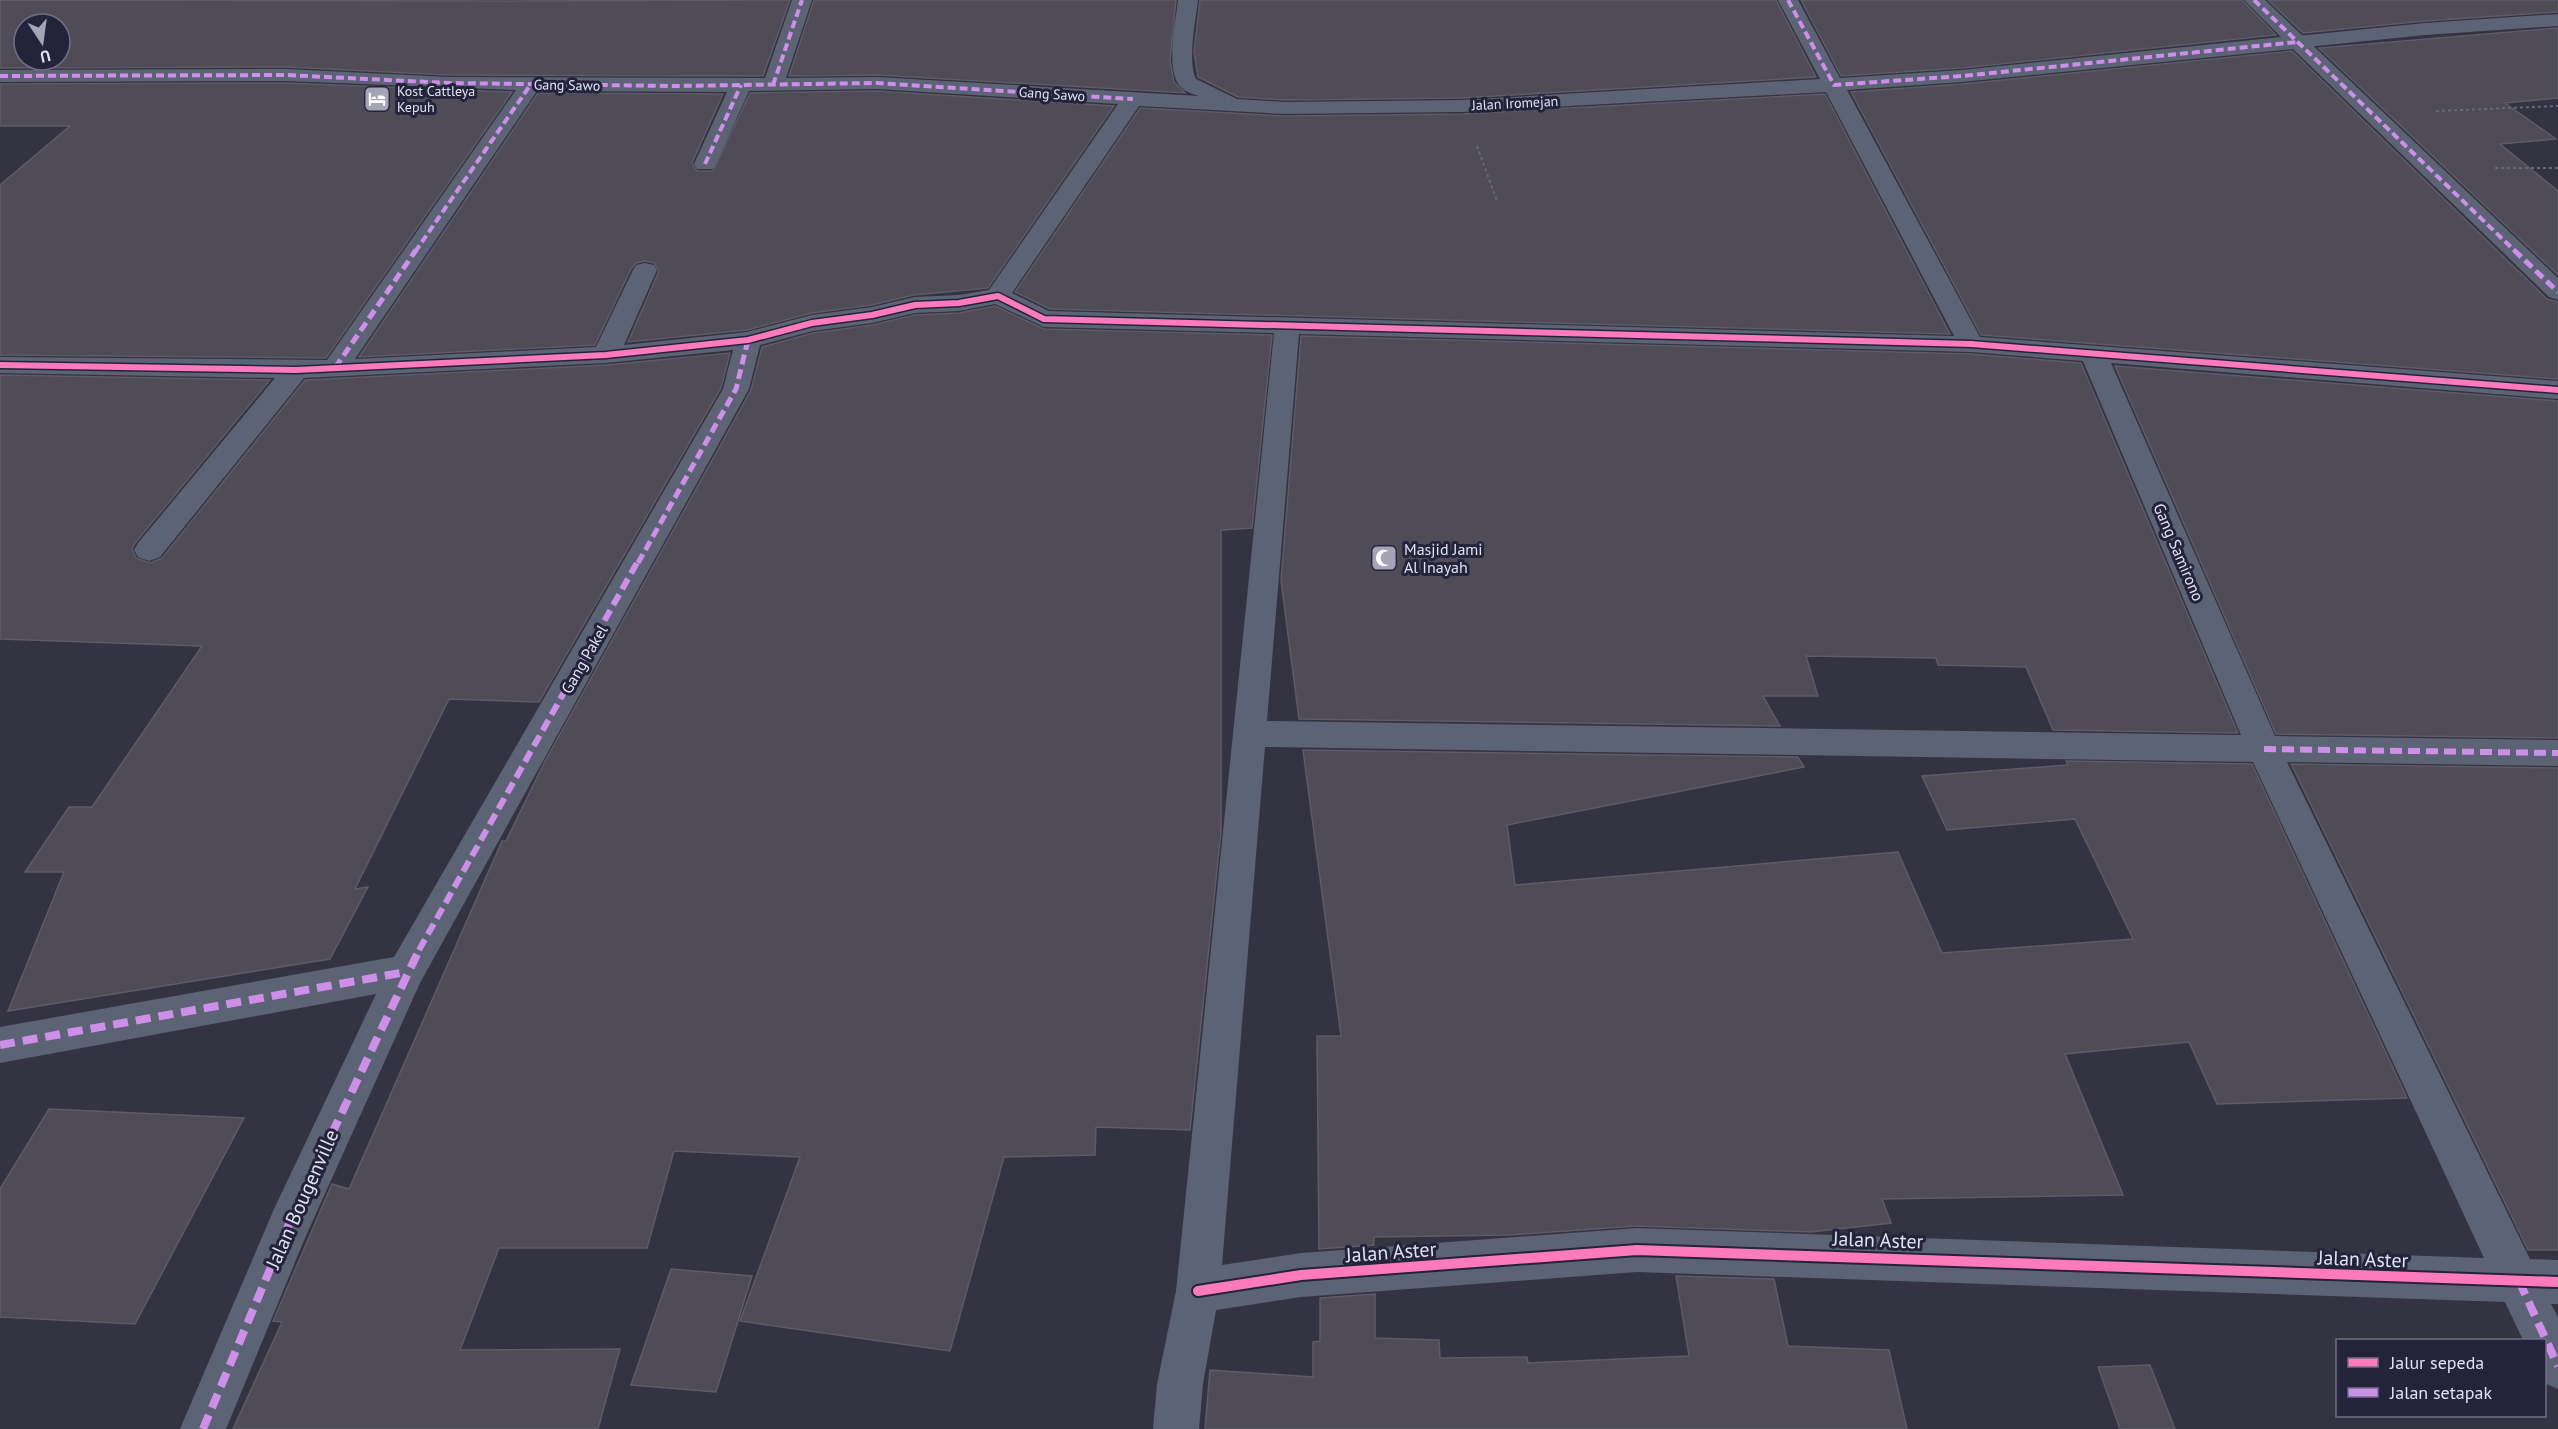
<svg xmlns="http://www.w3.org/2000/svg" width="2558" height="1429" viewBox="0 0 2558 1429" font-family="'PT Sans',sans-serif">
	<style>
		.building { fill: #4f4c57; stroke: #5e5b66; stroke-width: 1.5; fill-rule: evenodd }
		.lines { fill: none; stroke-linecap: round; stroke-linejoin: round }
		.path { stroke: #656977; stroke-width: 2; stroke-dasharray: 3 3; stroke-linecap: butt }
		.lane { fill: #5c6374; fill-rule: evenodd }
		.street { fill: #5c6374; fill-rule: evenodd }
		.quiet-far3 { stroke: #ce8fe9; stroke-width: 4; stroke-dasharray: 8 4; stroke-linecap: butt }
		.quiet-far2 { stroke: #ce8fe9; stroke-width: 5; stroke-dasharray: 10 5; stroke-linecap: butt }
		.quiet-far1 { stroke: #ce8fe9; stroke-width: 6; stroke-dasharray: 12 6; stroke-linecap: butt }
		.quiet { stroke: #ce8fe9; stroke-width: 8; stroke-dasharray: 15 8; stroke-linecap: butt }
		.cycleway-far1-casing { stroke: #24233c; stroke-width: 9 }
		.cycleway-casing { stroke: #24233c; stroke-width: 14 }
		.cycleway-far1 { stroke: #fd7abc; stroke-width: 6 }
		.cycleway { stroke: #fd7abc; stroke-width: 10 }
		.labels { text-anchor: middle; stroke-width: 6; stroke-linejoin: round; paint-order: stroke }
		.far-street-label { font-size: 14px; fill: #e1e1f2; stroke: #24233c }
		.far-poi-label { font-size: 14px; fill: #e1e1f2; stroke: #24233c; text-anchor: start }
		.poi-label { font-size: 16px; fill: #e1e1f2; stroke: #24233c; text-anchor: start }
		.street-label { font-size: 16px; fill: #e1e1f2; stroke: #24233c }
		.near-street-label { font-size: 20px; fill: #e1e1f2; stroke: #24233c }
	</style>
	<rect width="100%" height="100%" fill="#343341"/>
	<path class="building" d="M0 0 504 1 790 0 763 76 449 75 286 67 0 68ZM24 24H60V60H24Z
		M814 0H1176L1170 60 1174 82 1185 93 877 75 789 76Z
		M1200 0H1776L1816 77 1462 98 1285 100 1238 97 1198 77 1194 52Z
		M1801 0H2242L2276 35 1962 68 1841 76Z
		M2268 0H2558V12L2425 21 2303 33Z
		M2558 28V98L2505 103 2556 139 2500 144 2558 191V275L2319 48Z
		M2292 51 2547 299 2558 302V379L1981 335 1851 92 1962 84Z
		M286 83 512 92 326 358 0 355V185L70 126H0V84Z
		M877 91 1114 106 988 288 914 295 872 305 812 313 747 330 628 342 659 271 654 263 645 261 636 263 631 269 595 345 359 357 538 93 723 94 692 163 697 171H713L750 93Z
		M1825 94 1950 334 1050 309 1015 292 1140 108 1285 116 1462 114Z
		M995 306 1044 329 1272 335 1252 528 1221 530V831L1190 1130 1096 1127 1095 1155 1004 1157 950 1351 740 1321 800 1157 674 1151 647 1248H499L460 1350 620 1349 598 1429H233L282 1322 273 1321 332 1184 349 1189 502 841H506L545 761 751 390 762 347 813 333 872 325 915 315 959 313Z
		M1301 336 1971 354 2081 363 2238 733 2053 730 2026 667 1938 665 1936 658 1806 656 1818 696H1763L1780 726 1299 719 1281 580Z
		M730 353 721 388 539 702 449 699 355 889 368 887 330 959 8 1011 64 872H25L69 807H92L202 646 0 639V375L270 380 136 542 132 549 136 558 150 563 162 558 305 380 606 365Z
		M2115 366 2558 401V738L2276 734Z
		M1303 750 1798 757 1804 767 1507 825 1515 885 1898 852 1942 953 2133 939 2075 819 1947 830 1922 776 2068 765 2066 761 2252 764 2407 1098 2217 1104 2189 1042 2065 1054 2123 1195 1882 1199 1891 1223 1811 1232 1637 1226 1509 1235 1374 1237V1245L1319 1249 1317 1036H1341Z
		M2291 764 2558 768V1250H2528Z
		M49 1109 244 1118 135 1324 0 1317V1189Z
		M671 1269 752 1276 716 1392 631 1385Z
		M1676 1276 1774 1279 1788 1346 1889 1350 1907 1429H1205L1210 1370 1313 1377V1342L1320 1341V1298L1375 1294V1338L1439 1340 1440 1358 1527 1357 1528 1363 1689 1356Z
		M2150 1365 2175 1429H2120L2098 1367Z"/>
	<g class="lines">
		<path class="path" d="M2436 111 2558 106
			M1477 146 1497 201
			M2495 168H2558"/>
		<path class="lane" d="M2558 14V26L2425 35 2297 48 2290 46 2287 42 2290 38 2297 36 2425 23Z"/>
		<path class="street" d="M792 0H812L786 78 877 77 1199 96C1193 94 1186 92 1182 88 1164 74 1176 20 1178 0H1198C1196 19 1187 62 1196 79L1237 99 1285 102 1462 100 1820 79 1778 0H1798L1840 78 1962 70 2281 37 2244 0H2265L2558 278V300L2549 297 2293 49 1962 82 1847 90 1980 337 2558 381V399L2111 363 2275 736 2558 740V766L2287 762 2530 1259 2558 1260V1304H2551L2558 1317V1389L2544 1383V1340H2523L2505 1302 1637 1272 1301 1297 1216 1310 1203 1384 1199 1429H1153L1157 1384 1176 1291 1274 333 1044 327 995 304 959 311 915 313 872 323 813 331 760 345 749 389 420 983 305 1238 226 1429H180L274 1209 376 994 0 1063V1027L394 957 723 389 733 350 606 363 304 378 160 557 149 561 138 557 134 550 138 543 275 378 0 373V357L327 360 516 90 286 81 0 82V70L286 69 449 77 765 78ZM877 89 1118 104 989 290 959 295 915 297 872 307 812 315 747 332 624 345 657 270 654 265 645 263 636 265 633 270 596 347 355 359 537 91 727 92 694 164 697 169H713L716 164 749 91ZM1826 92 1954 336 1049 311 1012 293 1139 106 1285 114 1462 112ZM1299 334 1971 352 2083 361 2241 735 1267 721ZM1265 747 2253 762 2484 1258 1637 1228 1301 1253 1222 1265Z"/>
		<path class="quiet-far3" d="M1788 0 1834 85 1962 76 2297 42
			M2254 0 2516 252
			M0 76 286 75 449 83 674 86 877 83 1133 99
			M773 85 802 0
			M705 164 741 85
			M415 252 531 84"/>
		<path class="quiet-far2" d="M2514 250 2558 292
			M335 368 416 250
			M638 563 736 389 748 340 751 339"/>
		<path class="quiet-far1" d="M2264 749 2558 753
			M419 950 638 561"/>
		<path class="quiet" d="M0 1045 406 972
			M2519 1281 2558 1366
			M203 1429 289 1224 420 948"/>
		<defs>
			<path id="cycleway-far1" d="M0 365 296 370 606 355 748 340 812 323 872 315 915 305 959 303 998 296 1044 319 1971 344 2558 390"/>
			<path id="cycleway" d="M1198 1291 1301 1275 1637 1250 2558 1282"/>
		</defs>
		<use href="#cycleway-far1" class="cycleway-far1-casing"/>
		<use href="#cycleway" class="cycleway-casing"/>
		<use href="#cycleway-far1" class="cycleway-far1"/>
		<use href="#cycleway" class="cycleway"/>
	</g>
	<defs>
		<symbol id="hotel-square" viewBox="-11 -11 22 22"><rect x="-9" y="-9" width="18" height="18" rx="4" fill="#a4a4b4" stroke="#24233c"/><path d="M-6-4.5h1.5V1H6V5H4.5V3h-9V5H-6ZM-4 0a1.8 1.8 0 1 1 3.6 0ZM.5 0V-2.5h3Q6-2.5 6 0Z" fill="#fff"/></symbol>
		<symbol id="mosque-square" viewBox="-11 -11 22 22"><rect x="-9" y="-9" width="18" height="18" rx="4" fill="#a4a4b4" stroke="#24233c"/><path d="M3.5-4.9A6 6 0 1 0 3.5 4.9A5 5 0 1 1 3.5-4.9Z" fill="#fff"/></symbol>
	</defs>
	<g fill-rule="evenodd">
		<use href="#hotel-square" x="362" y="84" width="30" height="30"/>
		<use href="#mosque-square" x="1369" y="543" width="30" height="30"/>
	</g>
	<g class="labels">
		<g class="far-street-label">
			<text transform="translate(567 85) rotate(1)" y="5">Gang Sawo</text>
			<text transform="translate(1052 94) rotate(4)" y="5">Gang Sawo</text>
			<text transform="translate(1515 103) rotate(-3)" y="5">Jalan Iromejan</text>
		</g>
		<g class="far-poi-label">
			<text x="397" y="96">Kost Cattleya<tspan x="397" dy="16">Kepuh</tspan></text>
		</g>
		<g class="poi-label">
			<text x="1404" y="555">Masjid Jami<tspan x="1404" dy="18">Al Inayah</tspan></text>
		</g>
		<g class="street-label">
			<text transform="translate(2179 552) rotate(67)" y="6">Gang Samirono</text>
			<text transform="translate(584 659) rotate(-60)" y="6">Gang Pakel</text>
		</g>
		<g class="near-street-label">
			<text transform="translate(302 1199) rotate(-66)" y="7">Jalan Bougenville</text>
			<text transform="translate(1878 1240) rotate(2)" y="7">Jalan Aster</text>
			<text transform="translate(1391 1252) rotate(-4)" y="7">Jalan Aster</text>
			<text transform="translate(2363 1259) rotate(2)" y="7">Jalan Aster</text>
		</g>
	</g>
	<rect x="2336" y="1339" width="210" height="78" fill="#24233c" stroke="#706f85" stroke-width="1.5"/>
	<rect x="2348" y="1358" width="30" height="9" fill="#fd7abc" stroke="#706f85" stroke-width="1.5"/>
	<text x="2390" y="1369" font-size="18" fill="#e1e1f2">Jalur sepeda</text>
	<rect x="2348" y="1388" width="30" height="9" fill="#ce8fe9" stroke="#706f85" stroke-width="1.5"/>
	<text x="2390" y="1399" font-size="18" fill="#e1e1f2">Jalan setapak</text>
	<g transform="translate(42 42) rotate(167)"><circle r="28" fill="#24233c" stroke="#706f85" stroke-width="1.5"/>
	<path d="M0-4.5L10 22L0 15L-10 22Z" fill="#a4a4b4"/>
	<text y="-9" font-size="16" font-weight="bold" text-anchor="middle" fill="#e1e1f2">U</text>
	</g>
</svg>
